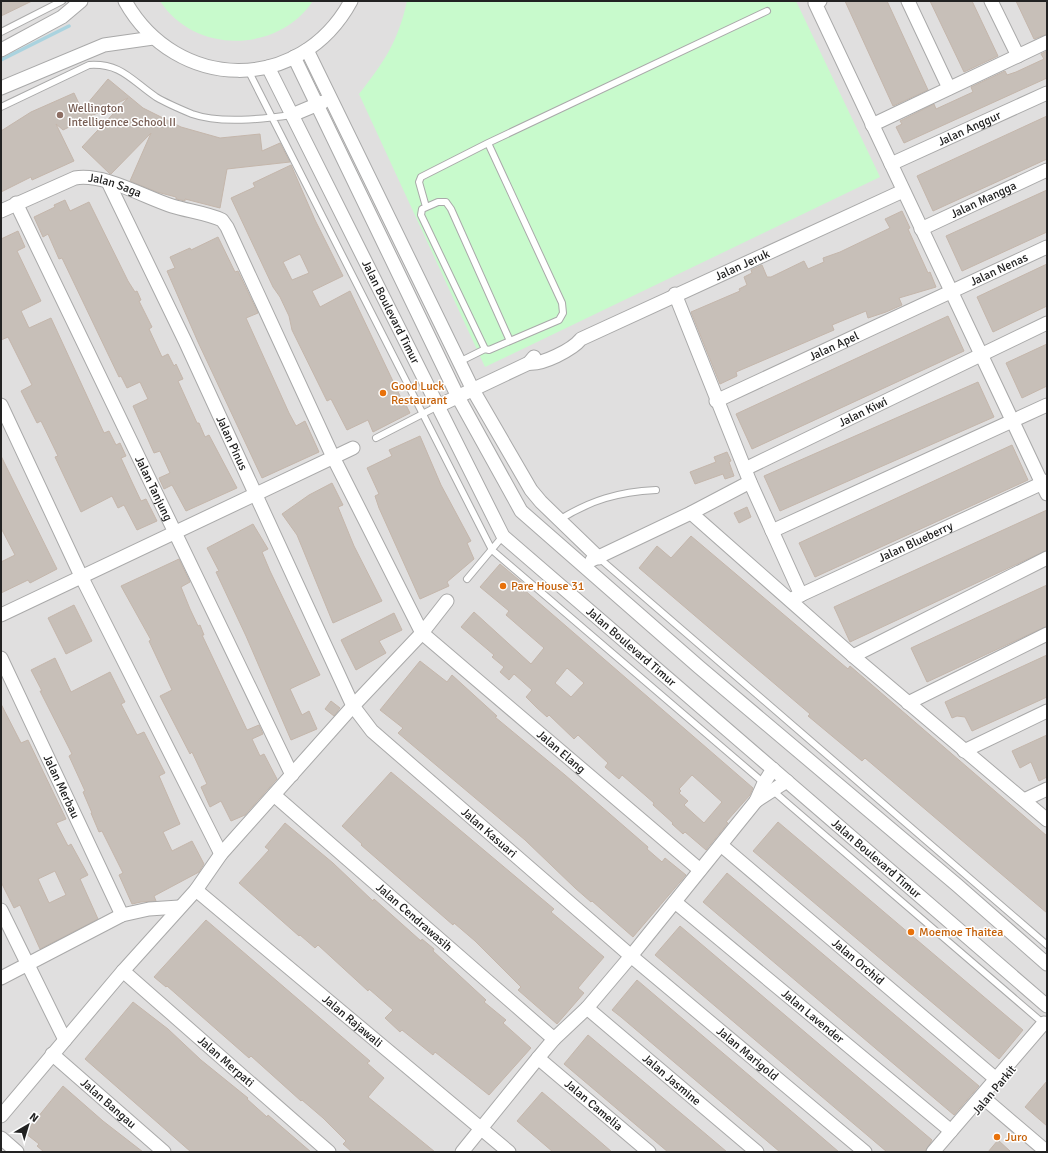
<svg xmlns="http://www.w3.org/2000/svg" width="1048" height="1153" viewBox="0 0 1048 1153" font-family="Signika,sans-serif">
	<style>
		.residential { fill: #e0dfdf }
		.park { fill: #c8facc }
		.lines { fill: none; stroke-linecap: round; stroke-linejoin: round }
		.stream { stroke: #aad3df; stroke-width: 3.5 }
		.building { fill: #c7bfb8; stroke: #c4b6ab; fill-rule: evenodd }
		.service-casing { stroke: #a9a9a9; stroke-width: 8 }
		.minor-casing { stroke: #a9a9a9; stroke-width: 15 }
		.service { stroke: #fff; stroke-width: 6 }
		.minor { stroke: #fff; stroke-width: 13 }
		.education-dot { fill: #8d6e63; stroke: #fff; stroke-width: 1.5 }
		.food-dot { fill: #e8710a; stroke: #fff; stroke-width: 1.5 }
		.labels { text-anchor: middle; stroke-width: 3; stroke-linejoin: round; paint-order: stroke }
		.education-label { font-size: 12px; fill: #785e54; stroke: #fff; text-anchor: start }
		.street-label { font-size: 12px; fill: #222; stroke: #fff }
		.food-label { font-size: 12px; fill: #c56008; stroke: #fff; text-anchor: start }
	</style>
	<rect width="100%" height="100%" fill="#f2efe9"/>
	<path class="residential" d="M1 1H1047V1152H1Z"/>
	<path class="park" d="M160 1H313C278 53 195 55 160 1Z
		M407 1H796L880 177 485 367 359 94C384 62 398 42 407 1Z"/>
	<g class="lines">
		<path class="stream" d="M1 60 69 26"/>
	</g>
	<path class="building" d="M1 1H32L1 16Z
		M845 1H887L928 90 893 106Z
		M930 1H972L998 56 964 72Z
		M1016 1H1047V34L1034 39Z
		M1047 51V78L904 143 896 127 902 124 900 121 934 104 936 109 973 92 971 87 1005 71 1007 75 1016 72 1044 59 1041 54Z
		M108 79 143 108 181 127 220 138 260 134 262 151 280 143 290 162 227 169 220 208 185 199V201L176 199V197L157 192 130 181 151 133 111 174H110L82 147 128 98 63 130 56 124 74 161 32 180 31 177 1 192V131L31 112 74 93 82 110Z
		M1047 116V159L933 211 917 176Z
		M291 165 315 220 343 276 312 291 320 307 350 291 401 398 402 397 410 413 373 432 368 420 347 430 331 399 327 401 292 330 289 316 280 297 273 287 231 198 255 187 253 183ZM300 254 309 273 292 280 283 262Z
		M1047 190V232L962 271 946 236Z
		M65 200 70 211 89 202 128 281 135 292 137 291 141 300 139 301 152 327 149 329 162 357 168 354 174 366 176 364 183 379 178 381 197 423H199L205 437 209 435 237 488 186 511 172 485 164 489 159 478 170 473 160 451 154 453 133 406 148 399 140 382 127 388 121 376 119 377 62 258 59 259 48 234 43 237 34 217 55 207 54 205Z
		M902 211 910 228 908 229 928 273 930 272 936 287 899 298 902 305 886 312 868 318 866 311 832 325 834 330 736 372 737 376 720 384 691 312 740 291 739 289 747 285 744 277 752 273 751 270 762 265 767 277H771L804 261 808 269 824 262 823 258 840 252 890 228 885 219Z
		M18 231 25 247 17 251 41 301 21 311 29 328 51 318 104 433 109 431 116 445 120 443 126 456 121 458 132 482 141 501 146 499 157 521 137 530 124 505 118 508 112 496 81 512 55 457 58 456 41 421 37 423 21 391 32 385 8 337 1 340V239Z
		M218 237 235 272 238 271 258 313 246 318 289 413 296 426 305 421 319 452 262 478 198 342 167 271 175 268 170 257 190 248 191 250Z
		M1047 264V306L993 332 977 297Z
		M948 316 964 351 752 449 736 414Z
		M1047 344V386L1022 398 1006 363Z
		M978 382 994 417 780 511 764 476Z
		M420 436 441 485 471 541 467 543 474 559 447 582 449 586 420 599 379 508 375 496 379 494 367 468 392 456 389 450Z
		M1012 445 1028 480 815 577 799 543Z
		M727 452 731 461 729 462 734 476 725 479 723 474 695 484 690 472 716 462 714 457Z
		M1 456 57 569 30 583 28 580 1 593V562L15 555 1 528Z
		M332 483 343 505 338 507 354 546 382 601 333 623 297 535 282 514 309 495Z
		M747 507 751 517 739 523 734 513Z
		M1047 510V550L850 642 834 607Z
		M253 524 268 549 262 552 270 571 320 675 290 689 302 715 309 711 317 729 291 740 246 636 216 572 219 571 207 548Z
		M691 536 848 669 850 666 1047 836V913L865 758 862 761 808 716 810 714 639 568 657 546 671 558Z
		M179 559 190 582 181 587 190 609 198 626 200 625 204 635H202L246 728 247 730 259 725 263 734 252 739 260 756 264 754 277 779 245 815 231 821 221 801 210 807 201 787 207 784 192 752 190 754 160 696 172 690 149 641 151 640 121 586Z
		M500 564 525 585 522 588 753 788 750 795 726 822 728 823 706 850 685 832 683 834 672 824 673 823 653 805 654 803 622 775 619 779 605 767 608 763 578 735 574 739 549 715 547 717 536 707 526 697 532 690 514 674 509 680 500 672 504 667 492 657 494 655 461 627 474 612 531 664 544 648 506 615 509 611 480 587ZM567 668 584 683 571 697 555 683ZM692 775 722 802 704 823 684 805 688 801 679 793 681 791 679 789Z
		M1047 585V626L927 682 911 648Z
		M74 605 92 641 66 654 48 618Z
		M394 613 402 630 379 641 386 653 356 670 341 640Z
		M1047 655V697L972 731 965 717 957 716 952 718 945 702Z
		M55 658 71 692 110 672 125 702 121 704 137 735 144 732 165 773 159 776 180 824 163 832 172 851 192 841 204 864 199 872 154 896 156 901 141 902 132 904 119 875 123 873 102 831 99 832 91 813H92L83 792 85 791 69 756 72 754 40 691H42L31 670Z
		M420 661 447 682 452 675 497 716 495 717 565 775 648 847 647 849 662 862 665 858 686 875 633 937 592 901 591 902 575 888 525 840 398 733 403 728 380 710Z
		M331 701 340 708 334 716 325 709Z
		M1 704 21 743 28 740 66 819 56 823 68 846 71 844 88 875 80 879 98 919 40 949 20 905 14 908 1 882ZM55 871 66 895 49 903 38 879Z
		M1047 735V777L1039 781 1031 762 1020 768 1012 751Z
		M391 772 554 909 551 912 604 957 578 988 584 993 557 1024 518 990 521 987 475 941 454 923 453 925 361 845 362 844 342 826Z
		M778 822 1023 1030 999 1059 753 851Z
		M285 823 333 863 373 901 374 899 421 941 422 939 434 949 433 951 486 1000 484 1002 506 1020 503 1023 531 1048 489 1095 435 1052 433 1055 402 1030 400 1032 385 1018 393 1010 369 989 368 991 318 945 315 948 300 935 299 936 239 883 269 850 265 847Z
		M727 873 979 1086 954 1115 703 902Z
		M206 920 370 1061 367 1063 384 1078 368 1097 435 1152H352L343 1144 346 1141 323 1118 302 1100 301 1101 251 1056 249 1058 167 986 166 987 154 977Z
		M680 926 932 1140 925 1152H887L655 955Z
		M637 980 797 1116 839 1152H780L621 1017 612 1010Z
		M133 1002 168 1029 201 1060 248 1098 247 1099 267 1117 268 1115 311 1152H191L85 1059Z
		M588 1035 701 1130 727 1152H668L564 1064Z
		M1047 1081V1126L1025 1107Z
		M63 1086 103 1121 143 1152H44L37 1146 39 1144 25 1133Z
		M542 1092 597 1139 612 1152H553L517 1121Z
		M998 1140 1011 1152H988Z"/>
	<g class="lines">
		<defs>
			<path id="service" d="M1 32 62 1
				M248 70 492 550 765 784
				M1 107 89 65C121 63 131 80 156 97 166 103 180 109 192 114 220 124 263 119 292 115
				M488 143 767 11
				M426 207 419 182 421 177 488 143 562 303 563 313 559 320 510 341
				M459 362 485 349 489 350 510 341 451 209 446 202H438L422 209 421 215 485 349
				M376 438 438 406
				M559 520C591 500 618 492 656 490
				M599 558 1047 945
				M467 579 503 536
				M772 790 1044 1024"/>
			<g id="minor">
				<path d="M125 1C176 92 300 95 351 1"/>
				<path d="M820 1 815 3 1047 494"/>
				<path d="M908 1 949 88"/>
				<path d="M991 1 1018 56"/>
				<path d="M1 50 62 17 81 1"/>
				<path d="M307 50 473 390 531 490 541 502 599 558"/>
				<path d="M294 57 458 397 521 511 699 667 957 885 1047 964"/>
				<path id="s1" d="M268 67 503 536 1047 1006"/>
				<path d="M1 88 104 45 153 38"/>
				<path d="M292 115 323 102"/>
				<path d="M872 125 1047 42"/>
				<path id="s2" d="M891 164 1047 93"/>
				<path id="s3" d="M108 182 185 341 353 706 372 731 631 956 865 1152"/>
				<path id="s4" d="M16 203 292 775"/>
				<path id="s5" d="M1 211 75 178C104 173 144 197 172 206 188 211 206 213 222 220L227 227 333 457 422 633 700 870"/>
				<path id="s6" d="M921 229 1047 170"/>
				<path d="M675 294 750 482 801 595"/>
				<path id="s7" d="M529 363C542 365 572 350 581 339L903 191"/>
				<path id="s8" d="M716 401 1047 247"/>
				<path d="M1 405 81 576 221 854"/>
				<path d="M438 406 529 363 534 357"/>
				<path id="s9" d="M745 469 1047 323"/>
				<path d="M691 513 853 656 1047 820"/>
				<path d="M772 531 1047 405"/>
				<path d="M592 560 691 513 750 482"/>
				<path id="s10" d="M794 598 1047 481"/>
				<path d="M1 615 353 448"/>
				<path d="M853 656 1047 558"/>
				<path id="s11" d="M1 658 122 915"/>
				<path d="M908 703 1047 634"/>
				<path d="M964 751 1047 711"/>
				<path id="s12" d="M274 795 554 1039"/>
				<path d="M1024 800 1047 789"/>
				<path d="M756 801 787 781"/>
				<path id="s13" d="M721 845 996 1079"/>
				<path id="s14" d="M196 890 509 1152"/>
				<path id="s15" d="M675 902 951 1131"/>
				<path d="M1 910 65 1040"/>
				<path id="s16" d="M123 971 329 1152"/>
				<path d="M1 978 122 915 149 909 179 907"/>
				<path id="s17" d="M587 1008 757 1152"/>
				<path id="s18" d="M52 1054 164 1152"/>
				<path id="s19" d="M538 1058 649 1152"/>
				<path d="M986 1100 1047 1152"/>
				<path d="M1 1116 123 971 196 890 221 854 353 706 422 633 447 601"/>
				<path d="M1 1138 17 1152"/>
				<path d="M462 1152 538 1058 554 1039 587 1008 631 956 756 801 764 783 773 769"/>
				<path d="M933 1152 1044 1023"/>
			</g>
		</defs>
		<use href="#service" class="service-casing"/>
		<use href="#minor" class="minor-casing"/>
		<use href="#service" class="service"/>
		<use href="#minor" class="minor"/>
	</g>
	<circle class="education-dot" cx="60" cy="115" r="4"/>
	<g class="food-dot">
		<circle cx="383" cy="393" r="4"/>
		<circle cx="503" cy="586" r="4"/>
		<circle cx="911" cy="932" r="4"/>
		<circle cx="997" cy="1137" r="4"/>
	</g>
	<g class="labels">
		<g class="education-label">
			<text x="68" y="112">Wellington<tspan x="68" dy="14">Intelligence School II</tspan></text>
		</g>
		<g class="street-label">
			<text dy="4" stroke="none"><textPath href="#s2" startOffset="86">Jalan Anggur</textPath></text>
			<text dy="4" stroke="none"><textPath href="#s5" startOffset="122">Jalan Saga</textPath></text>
			<text dy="4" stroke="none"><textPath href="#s6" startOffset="69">Jalan Mangga</textPath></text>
			<text dy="4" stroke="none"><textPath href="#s7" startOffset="236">Jalan Jeruk</textPath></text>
			<text dy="4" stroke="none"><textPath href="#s8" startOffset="312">Jalan Nenas</textPath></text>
			<text dy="4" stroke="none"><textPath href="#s1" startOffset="274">Jalan Boulevard Timur</textPath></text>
			<text dy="4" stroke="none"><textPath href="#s8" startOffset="130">Jalan Apel</textPath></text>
			<text dy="4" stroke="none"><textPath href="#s9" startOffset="131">Jalan Kiwi</textPath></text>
			<text dy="4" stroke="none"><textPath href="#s3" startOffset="289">Jalan Pinus</textPath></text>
			<text dy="4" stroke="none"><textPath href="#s4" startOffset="317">Jalan Tanjung</textPath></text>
			<text dy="4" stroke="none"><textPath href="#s10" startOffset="134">Jalan Blueberry</textPath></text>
			<text dy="4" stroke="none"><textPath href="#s1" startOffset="694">Jalan Boulevard Timur</textPath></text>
			<text dy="4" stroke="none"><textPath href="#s5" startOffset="877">Jalan Elang</textPath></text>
			<text dy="4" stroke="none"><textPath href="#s11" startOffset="142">Jalan Merbau</textPath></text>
			<text dy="4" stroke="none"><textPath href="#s3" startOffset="765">Jalan Kasuari</textPath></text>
			<text dy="4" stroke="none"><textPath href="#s1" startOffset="1018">Jalan Boulevard Timur</textPath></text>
			<text dy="4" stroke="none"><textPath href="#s12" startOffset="186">Jalan Cendrawasih</textPath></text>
			<text dy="4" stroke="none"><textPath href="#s13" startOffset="180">Jalan Orchid</textPath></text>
			<text dy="4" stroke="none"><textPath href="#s15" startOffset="179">Jalan Lavender</textPath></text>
			<text dy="4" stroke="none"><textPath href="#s14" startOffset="204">Jalan Rajawali</textPath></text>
			<text dy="4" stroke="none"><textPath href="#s3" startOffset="1105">Jalan Marigold</textPath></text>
			<text dy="4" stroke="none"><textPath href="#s16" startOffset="137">Jalan Merpati</textPath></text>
			<text dy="4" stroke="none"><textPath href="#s17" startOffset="111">Jalan Jasmine</textPath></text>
			<text transform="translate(994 1090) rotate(-50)" y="4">Jalan Parkit</text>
			<text dy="4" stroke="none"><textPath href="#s18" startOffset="75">Jalan Bangau</textPath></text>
			<text dy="4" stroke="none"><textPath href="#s19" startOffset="73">Jalan Camelia</textPath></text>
		</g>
		<g class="food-label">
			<text x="391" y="390">Good Luck<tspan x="391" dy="14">Restaurant</tspan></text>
			<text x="511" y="590">Pare House 31</text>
			<text x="919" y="936">Moemoe Thaitea</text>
			<text x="1005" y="1141">Juro</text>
		</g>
	</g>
	<rect width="1048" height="1153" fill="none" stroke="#222222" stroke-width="4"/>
	<g transform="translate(28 1125) rotate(38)" stroke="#ffffff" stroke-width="3" paint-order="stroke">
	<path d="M0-3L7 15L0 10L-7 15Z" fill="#222222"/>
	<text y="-6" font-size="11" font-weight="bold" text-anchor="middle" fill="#222222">N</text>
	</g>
</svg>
